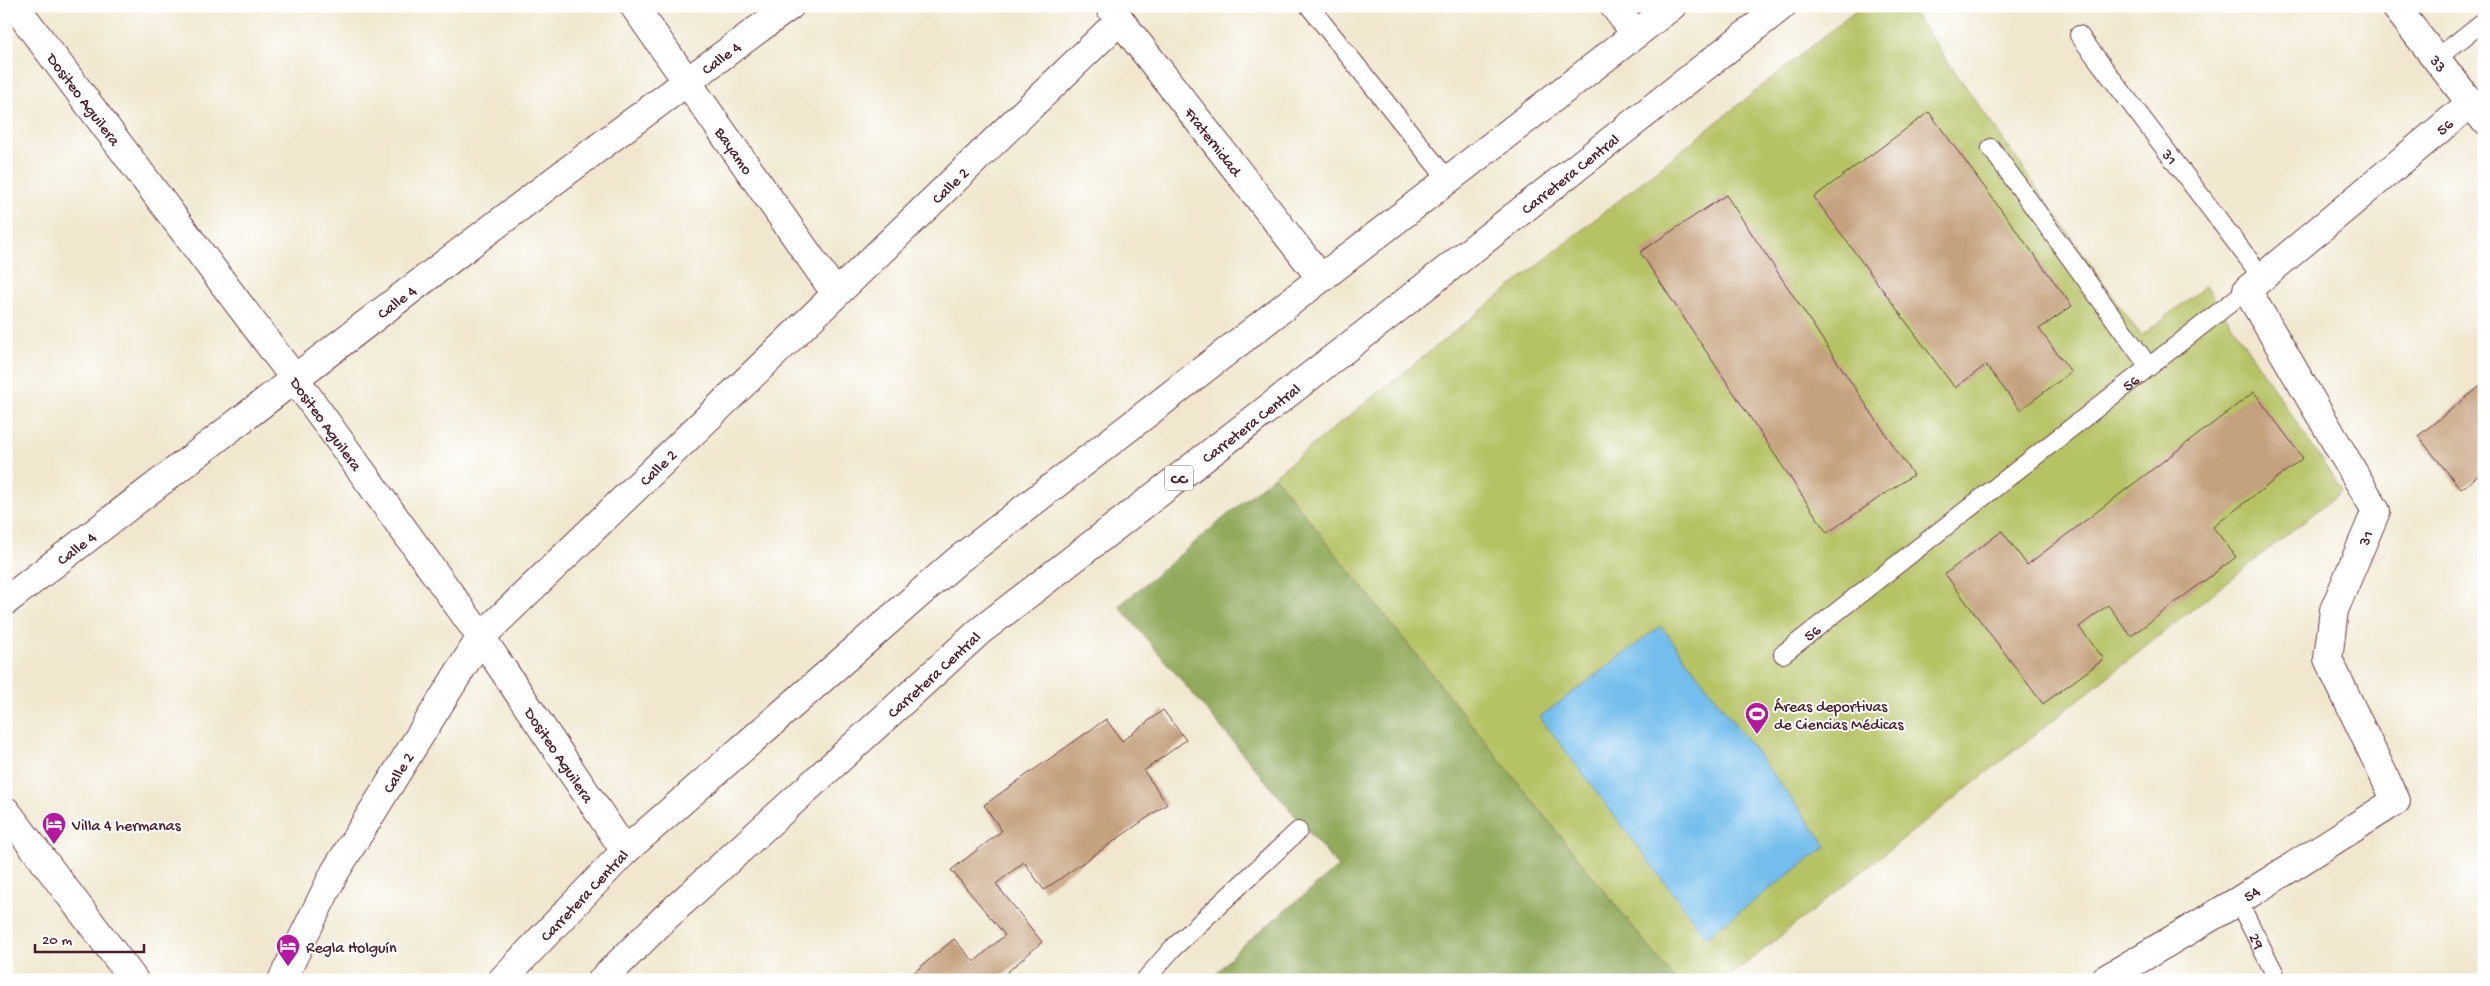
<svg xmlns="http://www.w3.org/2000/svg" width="2490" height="986" viewBox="0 0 2490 986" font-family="'Gochi Hand',sans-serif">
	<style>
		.green { fill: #b6c365; stroke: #807148 }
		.forest { fill: #90a95a; stroke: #6d6442 }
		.water { fill: #73beec; stroke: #5e6e8c }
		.building { fill: #c5a27e }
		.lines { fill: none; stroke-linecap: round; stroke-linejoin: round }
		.service-casing { stroke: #633d43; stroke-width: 20 }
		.minor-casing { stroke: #633d43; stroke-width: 30 }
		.primary-casing { stroke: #633d43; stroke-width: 30 }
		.service { stroke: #fff; stroke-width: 18 }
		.minor { stroke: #fff; stroke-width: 28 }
		.primary { stroke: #fff; stroke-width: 28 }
		.labels { text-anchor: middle; stroke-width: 4; stroke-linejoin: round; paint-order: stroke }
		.shield { fill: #fff; stroke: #80626b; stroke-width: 1 }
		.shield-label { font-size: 15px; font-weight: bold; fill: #4a1f2b }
		.street-label { font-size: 16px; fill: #4a1f2b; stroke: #fff }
		.poi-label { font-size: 16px; fill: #4a1f2b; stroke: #fff; text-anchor: start }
	</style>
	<rect width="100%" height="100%" fill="#fff"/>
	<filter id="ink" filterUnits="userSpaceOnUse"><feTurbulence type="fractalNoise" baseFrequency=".02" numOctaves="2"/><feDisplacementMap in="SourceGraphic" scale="10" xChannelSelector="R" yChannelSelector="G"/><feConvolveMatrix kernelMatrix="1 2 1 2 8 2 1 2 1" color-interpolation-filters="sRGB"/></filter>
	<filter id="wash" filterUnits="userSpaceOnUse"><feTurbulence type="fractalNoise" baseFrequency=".0096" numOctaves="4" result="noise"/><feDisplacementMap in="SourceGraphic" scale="20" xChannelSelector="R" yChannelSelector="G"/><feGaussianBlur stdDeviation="1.12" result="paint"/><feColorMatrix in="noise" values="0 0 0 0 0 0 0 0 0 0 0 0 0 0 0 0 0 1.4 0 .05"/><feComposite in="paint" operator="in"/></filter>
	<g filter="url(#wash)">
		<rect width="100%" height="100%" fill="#f0e7ce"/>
		<path class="green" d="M1862 6H1909L2141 336 2206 286 2342 491 1725 980H1675L1274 476Z"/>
		<path class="forest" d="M1274 476 1675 980H1211L1236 951 1338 867 1119 606Z"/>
		<path class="water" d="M1661 626 1827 846 1706 937 1540 717Z"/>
		<g id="blocks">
			<path class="building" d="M1929 112 2072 306 2039 329 2071 372 2020 410 1986 365 1955 388 1814 197Z
				M1726 195 1913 475 1827 533 1640 252Z
				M2484 383V471L2461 489 2418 436Z
				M2254 392 2303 458 2213 527 2236 557 2131 636 2108 605 2079 627 2104 659 2043 704 1945 574 2002 531 2027 565Z
				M1163 710 1186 740 1144 771 1167 804 1044 890 1024 862 996 884 1042 942 998 980H905L954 939 974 962 1005 935 951 870 1002 831 984 805 1106 719 1122 741Z"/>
		</g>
	</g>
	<g filter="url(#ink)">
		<use href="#blocks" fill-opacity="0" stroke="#633d43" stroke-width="1"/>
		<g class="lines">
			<defs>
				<g id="service">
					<path d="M1309 6 1447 179"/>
					<path id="s1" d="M2079 35 2262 277"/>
					<path d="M2436 59 2484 21"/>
					<path d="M1991 148 2149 367"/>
					<path id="s2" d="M1783 654 2247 290"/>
					<path id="s3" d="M2238 901 2278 980"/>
					<path d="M1145 980 1172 949 1298 831"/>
				</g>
				<g id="minor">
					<path id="s4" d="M15 6 295 379 481 637 625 851"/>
					<path id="s5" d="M634 6 836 294"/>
					<path id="s6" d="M1109 6 1320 277"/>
					<path d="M1614 6 1636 34"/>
					<path id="s7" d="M2395 6 2484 120"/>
					<path id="s8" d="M6 601C266 401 525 199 790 6"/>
					<path d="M6 811 134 980"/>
					<path id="s9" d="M282 980 335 872 481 637 1120 20"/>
					<path id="s10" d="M2104 980 2238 901 2396 801 2328 659 2334 610 2376 511 2247 290 2471 103"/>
				</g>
				<g id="primary">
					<path id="s11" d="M502 980 625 851 958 560 1672 6"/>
					<path id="s12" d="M602 980 666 917 980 631 1366 333 1782 6"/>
				</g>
			</defs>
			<use href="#service" class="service-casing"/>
			<use href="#minor" class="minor-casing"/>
			<use href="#primary" class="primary-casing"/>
			<use href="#service" class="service"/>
			<use href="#minor" class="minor"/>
			<use href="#primary" class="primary"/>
		</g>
	</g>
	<defs>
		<symbol id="stadium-pin" viewBox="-11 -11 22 30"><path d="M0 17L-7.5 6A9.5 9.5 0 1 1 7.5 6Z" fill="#b5179e" stroke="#fff"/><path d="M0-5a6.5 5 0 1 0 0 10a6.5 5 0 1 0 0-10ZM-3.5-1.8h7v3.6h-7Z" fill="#fff"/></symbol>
		<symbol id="hotel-pin" viewBox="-11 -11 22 30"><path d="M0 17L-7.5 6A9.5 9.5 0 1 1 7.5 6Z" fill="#b5179e" stroke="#fff"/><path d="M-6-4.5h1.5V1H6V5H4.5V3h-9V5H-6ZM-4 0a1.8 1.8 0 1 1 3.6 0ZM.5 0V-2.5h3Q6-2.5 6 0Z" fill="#fff"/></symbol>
	</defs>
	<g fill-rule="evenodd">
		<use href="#stadium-pin" x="1743" y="700" width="28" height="38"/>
		<use href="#hotel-pin" x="40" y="810" width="28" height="38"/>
		<use href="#hotel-pin" x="274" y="932" width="28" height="38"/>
	</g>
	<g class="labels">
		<rect class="shield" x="1165" y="465.5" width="28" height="25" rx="4"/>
		<g class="shield-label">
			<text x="1179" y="483">CC</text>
		</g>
		<g class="street-label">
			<text dy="6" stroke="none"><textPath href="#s8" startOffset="898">Calle 4</textPath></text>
			<text dy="6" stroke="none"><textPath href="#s7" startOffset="72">33</textPath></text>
			<text dy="6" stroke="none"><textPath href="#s4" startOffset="116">Dositeo Aguilera</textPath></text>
			<text dy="6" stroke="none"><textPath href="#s10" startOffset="1169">56</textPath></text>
			<text dy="6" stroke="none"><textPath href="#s6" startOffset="171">Fraternidad</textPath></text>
			<text dy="6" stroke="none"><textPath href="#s5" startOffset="176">Bayamo</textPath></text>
			<text dy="6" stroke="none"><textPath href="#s1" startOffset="152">31</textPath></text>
			<text dy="6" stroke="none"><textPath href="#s12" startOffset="1261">Carretera Central</textPath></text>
			<text dy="6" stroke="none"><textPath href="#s9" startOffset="1048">Calle 2</textPath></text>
			<text dy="6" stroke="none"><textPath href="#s8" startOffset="492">Calle 4</textPath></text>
			<text dy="6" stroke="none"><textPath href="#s2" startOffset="441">56</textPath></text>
			<text dy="6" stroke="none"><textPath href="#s12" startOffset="856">Carretera Central</textPath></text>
			<text dy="6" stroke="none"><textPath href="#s4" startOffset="521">Dositeo Aguilera</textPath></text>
			<text dy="6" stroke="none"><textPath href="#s9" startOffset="642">Calle 2</textPath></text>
			<text dy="6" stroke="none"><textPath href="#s10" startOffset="628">31</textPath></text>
			<text dy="6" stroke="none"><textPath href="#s8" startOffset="88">Calle 4</textPath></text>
			<text dy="6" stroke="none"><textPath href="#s2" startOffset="36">56</textPath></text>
			<text dy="6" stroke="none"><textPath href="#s12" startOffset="451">Carretera Central</textPath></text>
			<text dy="6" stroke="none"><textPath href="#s4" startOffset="926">Dositeo Aguilera</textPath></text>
			<text dy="6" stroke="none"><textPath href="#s9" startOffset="238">Calle 2</textPath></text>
			<text dy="6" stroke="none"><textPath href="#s10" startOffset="171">54</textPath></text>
			<text dy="6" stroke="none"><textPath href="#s11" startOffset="118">Carretera Central</textPath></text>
			<text dy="6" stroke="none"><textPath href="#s3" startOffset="44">29</textPath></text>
		</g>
		<g class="poi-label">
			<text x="1774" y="711">Áreas deportivas<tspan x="1774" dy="18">de Ciencias Médicas</tspan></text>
			<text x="72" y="830">Villa 4 hermanas</text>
			<text x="306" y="952">Regla Holguín</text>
		</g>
	</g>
	<rect width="2490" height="986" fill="none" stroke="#fff" stroke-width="25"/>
	<path d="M35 944v8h109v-8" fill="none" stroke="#4a1f2b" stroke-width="2.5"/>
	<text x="42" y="944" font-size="15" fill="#4a1f2b" stroke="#ffffff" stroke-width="4" paint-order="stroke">20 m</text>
</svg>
